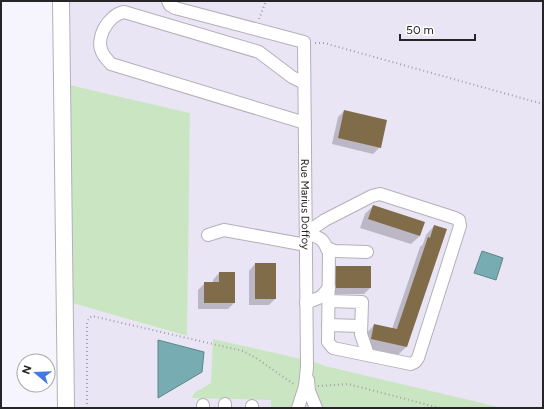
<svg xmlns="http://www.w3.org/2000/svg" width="544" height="409" viewBox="0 0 544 409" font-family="Figtree,sans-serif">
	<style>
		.built { fill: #eae5f5 }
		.green { fill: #cae5c1 }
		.water { fill: #77adb2; stroke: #5e8488 }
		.shadow { fill: #0003 }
		.building { fill: #816c49 }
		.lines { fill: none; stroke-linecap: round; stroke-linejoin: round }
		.minor-casing { stroke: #b3b0b8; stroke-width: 14 }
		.major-casing { stroke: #b3b0b8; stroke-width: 18 }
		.path { stroke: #a3a1a7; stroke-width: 2; stroke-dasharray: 1 3; stroke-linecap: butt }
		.minor { stroke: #fff; stroke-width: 12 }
		.major { stroke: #fff; stroke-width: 16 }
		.labels { text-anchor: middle; stroke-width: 3; stroke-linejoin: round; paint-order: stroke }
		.street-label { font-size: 11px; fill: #252427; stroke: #fff }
	</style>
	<rect width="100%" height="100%" fill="#f6f4fc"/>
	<path class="built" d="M70 1H543V408H73L72 303 186 336 190 113 70 85Z"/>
	<path class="green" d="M70 85 190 113 187 336 72 303Z
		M213 339 301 359 299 394 292 408H271V400L192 398 194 393 211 383Z
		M312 361 325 366 503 408H322L316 400Z"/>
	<path class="water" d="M482 251 503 258 496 280 474 273Z
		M158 340 204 352 202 372 158 398Z"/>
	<path class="shadow" d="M344 111 380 147 373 154 332 144 338 117Z
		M373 206 420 236 411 244 360 228 365 214Z
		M434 226 406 347 398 355 363 347 366 334 374 325 392 329 420 247 423 244 426 235Z
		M255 264 275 299 269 305H249V271Z
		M219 273 234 303 228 309H198V290L205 283H213V280Z
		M328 273 370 288 364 294H328Z"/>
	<path class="building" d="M344 110 387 120 381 148 338 138Z
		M373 205 425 222 420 236 368 219Z
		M434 225 447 229 407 347 371 339 374 324 397 329 428 237 430 238Z
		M255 263H276V299H255Z
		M334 266H371V288H334Z
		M219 272H235V303H204V282H219Z"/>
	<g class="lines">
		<defs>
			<g id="minor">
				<path id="s1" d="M168 1 170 5 175 8 304 42 307 367 305 386 298 408"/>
				<path d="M304 83 292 77 259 52 124 12C108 15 94 39 103 54 105 58 109 61 111 64L305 123"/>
				<path d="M380 194 455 218 459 220 460 226 418 358 415 362 411 364 333 348 328 342 329 253C323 238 321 238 306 233L325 220 372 196Z"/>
				<path d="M208 235 224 230 306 245"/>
				<path d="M327 248 335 251 367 252"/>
				<path d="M329 301 362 302 361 334 368 355"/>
				<path d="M306 303 321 297 329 288"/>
				<path d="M328 325 361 326"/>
				<path d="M308 380 309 391 316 408"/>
				<path d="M225 404V408"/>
				<path d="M252 406V408"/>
				<path d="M203 408V405"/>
			</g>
			<path id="major" d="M61 1 66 408"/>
		</defs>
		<use href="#minor" class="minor-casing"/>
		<use href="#major" class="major-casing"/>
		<path class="path" d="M259 19 266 1
			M315 43H324L543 104
			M318 386 348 384 440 408
			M87 408V323L89 318 92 316 243 351 256 358 295 385"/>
		<use href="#minor" class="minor"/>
		<use href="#major" class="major"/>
	</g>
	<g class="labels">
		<g class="street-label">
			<text dy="4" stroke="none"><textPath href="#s1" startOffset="306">Rue Marius Doffoy</textPath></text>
		</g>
	</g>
	<rect width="544" height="409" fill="none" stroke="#252427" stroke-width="4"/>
	<g transform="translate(36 373) rotate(289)"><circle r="19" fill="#ffffff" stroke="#a8a7a9"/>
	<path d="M0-3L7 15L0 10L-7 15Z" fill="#4677e8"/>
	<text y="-6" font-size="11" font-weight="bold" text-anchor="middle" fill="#252427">N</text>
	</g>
	<path d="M400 34v6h75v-6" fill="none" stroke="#252427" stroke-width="2"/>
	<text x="406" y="34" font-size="12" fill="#252427" stroke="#ffffff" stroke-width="3" paint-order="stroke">50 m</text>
</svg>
